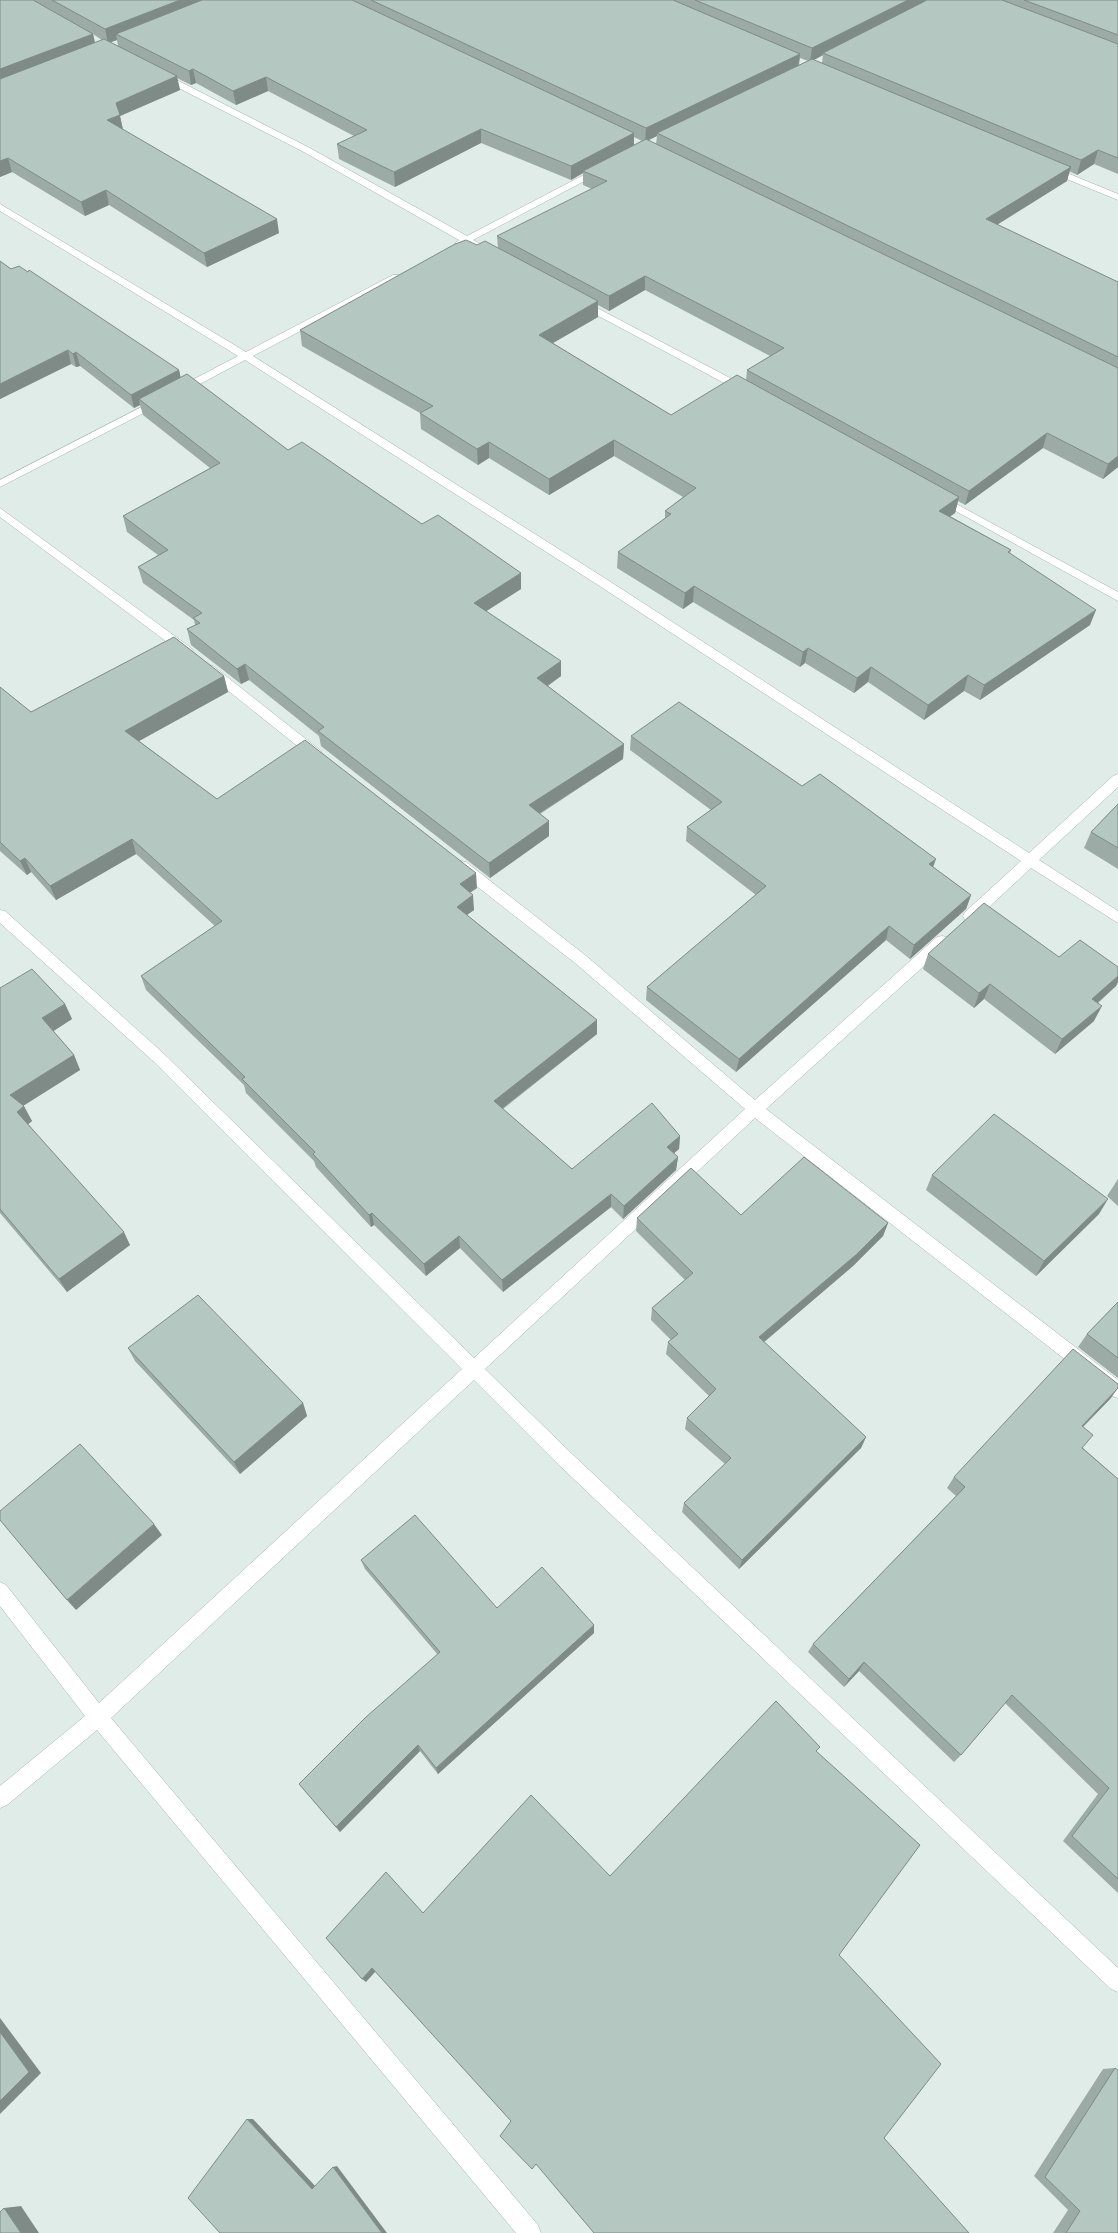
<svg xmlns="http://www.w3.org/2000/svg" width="1118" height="2233" viewBox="0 0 1118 2233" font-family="'PT Sans Narrow',sans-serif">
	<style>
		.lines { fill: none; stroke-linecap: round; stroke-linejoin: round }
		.minor-casing { stroke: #a2b4af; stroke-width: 1 }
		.minor { fill: #fff; fill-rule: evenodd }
		.wall { fill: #9caba6; fill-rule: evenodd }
		.shaded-wall { fill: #7f8b87 }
		.building { fill: #b5c7c1; stroke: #7f8b87 }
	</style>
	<rect width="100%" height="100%" fill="#e0ece7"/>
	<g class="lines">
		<defs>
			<path id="minor" d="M157 73H163L308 147 467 236 599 167 607 169 473 240 486 247V251L483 252 466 244 457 245 455 243 459 240 302 151 157 77Z
				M1050 166 1118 194V200L1047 171 1045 169Z
				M0 204 246 352 393 275H399V279L253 356 603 577 1029 853 1113 776 1118 774V787L1039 860 1118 911V923L1031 868 975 920H965L963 916 965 912 1021 861 595 583 245 360 183 393H175V389L238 356 0 211Z
				M580 299 749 388 750 390 749 392H741L576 304 575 302Z
				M159 398 163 399V403L0 487V480Z
				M938 494 1118 592V601L934 499 932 497 934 495Z
				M0 508 191 648 193 651 191 654H183L0 517Z
				M209 665 213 666 321 751 322 754 321 757H311L205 672 203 669 205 666Z
				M461 861 466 862 585 955 755 1100 937 937 942 936 947 937 949 941 947 945 766 1109 1118 1380V1398L1112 1396 755 1118 485 1369 571 1453 1118 1968V1992L1111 1989 559 1465 474 1380 111 1718 538 2225 541 2233H516L97 1730 7 1805 0 1808V1786L85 1716 0 1606V1582L6 1585 99 1703 462 1369 152 1060 0 923V910L5 911 162 1052 474 1358 745 1109 575 963 456 870 454 866 456 862Z"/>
		</defs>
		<use href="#minor" class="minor-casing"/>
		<use href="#minor" class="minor"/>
	</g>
	<path class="wall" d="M0 0H1118V174L1094 164 1077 175 1069 171 1067 181 997 225 1118 282V467L1103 479 1043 448 965 505 958 501 955 513 950 516 1011 550 1010 554 1090 625 980 700 964 691 924 720 868 682 854 693 805 663 800 667 693 602 683 609 617 568 618 552 665 519V511L683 497 614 456 549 495 489 458 478 465 421 429 420 413 302 346 300 330 477 245 498 248 497 236 592 189 583 185V173L571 180 481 143 395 187 339 159 337 144 354 136 268 91 236 105 196 83 191 85 177 78 180 90 120 116 123 130 279 233 207 267 109 205 85 216 12 172 0 177ZM93 34 102 40 95 43ZM117 40 118 46 110 42H111ZM823 55 822 63 814 60ZM800 58 808 61 799 65ZM657 136 656 144 648 140ZM634 137 642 141 634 145ZM645 290 770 356 747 370 746 381 671 415 553 343 598 317V305L609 311Z
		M0 261 11 269 179 370 180 378 288 450 422 524 521 573V589L486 611 561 676 548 686 624 744 623 759 540 814 549 821V836L490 878 321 746 319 736 249 680 241 684 191 645 187 629 195 625 194 620 143 583 138 567 158 555 127 532 123 516 210 468 143 415 140 405 134 408 80 366 76 367 71 364 0 399Z
		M224 676 228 692 139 741 217 799 477 888 470 892 474 910 467 915 597 1020V1034L503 1109 572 1169 680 1136 679 1149 674 1153 678 1157 676 1170 623 1219 611 1207 503 1292 460 1248 426 1276 374 1225 371 1227 316 1167 314 1161 246 1093 244 1085 146 990 141 976 215 926 136 854 56 900 31 872 27 875 0 851V687L31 712Z
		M631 736 802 786 933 867 971 895 966 909 910 959 886 940 736 1072 646 1000 647 987 756 895 686 841 687 827 711 810 630 750Z
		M1118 804V869L1084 848 1091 832Z
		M928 954 1118 967V982L1116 986 1098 1003 1094 1021 1055 1054 984 999 974 1008 923 969Z
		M0 988 65 1004 72 1019 53 1031 74 1055 80 1070 23 1106 32 1121 28 1124 130 1245 67 1292 0 1213Z
		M932 1175 1099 1214 1036 1276 926 1190Z
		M1118 1179V1206L1107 1196Z
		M741 1215 888 1223 883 1236 853 1266 764 1342 866 1437 861 1448 739 1569 682 1512 684 1503 725 1464 685 1429 687 1418 709 1396 666 1354 668 1342 671 1340 651 1320 652 1308 685 1280 636 1231 637 1218Z
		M1118 1302V1378L1078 1347 1087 1334Z
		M128 1348 303 1403 307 1416 240 1474 135 1361Z
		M1111 1398 1083 1427V1448L1118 1479V1893L1063 1841 1098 1794 1005 1703 961 1755 954 1762 859 1671 844 1687 808 1652 813 1644 956 1496 947 1488 954 1477Z
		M361 1560 497 1608 594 1633 438 1774 420 1751 340 1832 299 1784 438 1655 365 1569Z
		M1115 2068 1118 2233H1053L1068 2210 1034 2176 1103 2069Z"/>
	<path class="shaded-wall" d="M180 0H217L116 34 117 40 108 43 105 29Z
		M908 0H933L823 53V55L810 62 812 48Z
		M93 34 96 48 0 85V69Z
		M800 54 798 68 657 133V136L645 142 646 128Z
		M193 69 196 83 191 85 189 71Z
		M177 76 180 90 120 116 123 130 107 120 116 103Z
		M266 77 268 91 236 105 233 91Z
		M481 129V143L395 187 394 172Z
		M634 133V147L583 171V173L571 180V166Z
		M1098 150 1094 164 1077 175 1081 160Z
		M8 158 12 172 0 177V161Z
		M1071 167 1067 181 982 234 986 219Z
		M106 190 109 205 85 216 81 202Z
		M277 219 279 233 207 267 204 253Z
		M645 276V290L609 311V296Z
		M598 301V317L539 351V335Z
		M68 350 71 364 0 399V384Z
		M76 352 80 366 76 367 73 354Z
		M179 370 182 383 139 399 140 405 134 408 131 395Z
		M1047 433 1043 448 965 505 969 491Z
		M614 440V456L549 495V479Z
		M489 442V458L478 465 477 449Z
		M1118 456V467L1103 479 1108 464Z
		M959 497 955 513 936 527 939 511Z
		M521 573V589L474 619V603Z
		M694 586 693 602 683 609 685 593Z
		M1096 610 1090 625 980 700 984 685Z
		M808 648 805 663 800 667 803 652Z
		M561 661V676L537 693V678Z
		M245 664 249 680 241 684 237 669Z
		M871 667 868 682 854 693 857 678Z
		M968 675 964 691 924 720 928 705Z
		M224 676 228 692 130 746 125 731Z
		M624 744 623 759 529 820V805Z
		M549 821V836L490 878 489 863Z
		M132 839 136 854 56 900 50 886Z
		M25 858 31 872 27 875 20 861Z
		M936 859 931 873 929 864Z
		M476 873 477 888 461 899 460 884Z
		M473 895 474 910 458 921 457 907Z
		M971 895 966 909 910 959 914 945Z
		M889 926 886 940 736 1072 739 1059Z
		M1118 976V982L1116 986 1085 1014 1092 999Z
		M990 984 984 999 974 1008 979 993Z
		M65 1004 72 1019 49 1034 42 1018Z
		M1102 1006 1094 1021 1055 1054 1062 1039Z
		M597 1020V1034L495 1114 494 1101Z
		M74 1055 80 1070 18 1109 10 1095Z
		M24 1106 32 1121 25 1127 17 1112Z
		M680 1136 679 1149 666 1160 667 1147Z
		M678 1157 676 1170 623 1219 624 1206Z
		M611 1194V1207L503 1292 502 1280Z
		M1108 1199 1099 1214 1036 1276 1044 1261Z
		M372 1213 374 1225 371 1227 369 1215Z
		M888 1223 883 1236 853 1266 756 1349 759 1337Z
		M124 1232 130 1245 67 1292 59 1279Z
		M459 1236 460 1248 426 1276 424 1264Z
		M1118 1388 1111 1398 1073 1437 1082 1426Z
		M303 1403 307 1416 240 1474 234 1462Z
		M866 1437 861 1448 739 1569 742 1560Z
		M154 1524 162 1535 76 1610 67 1600Z
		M594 1625V1633L438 1774 436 1768Z
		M864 1662 859 1671 844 1687 849 1679Z
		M418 1745 420 1751 340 1832 336 1827Z
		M372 1968 376 1971 366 1982 362 1979Z
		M0 2018 41 2073 0 2114Z
		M247 2119H253L317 2188 312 2189Z
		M337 2166 387 2233H382L333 2167Z
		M21 2206 39 2233H21L4 2208Z"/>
	<path class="building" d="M0 0H33L93 34 0 69Z
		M52 0H180L105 29Z
		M202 0H352L634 133 571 166 481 129 394 172 337 144 367 130 266 77 233 91 193 69 189 71 116 34Z
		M371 0H673L800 54 646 128Z
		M695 0H908L812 48Z
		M927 0H1002L1118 44V158L1098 150 1081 160 823 53Z
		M1024 0H1118V35Z
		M104 39 177 76 116 103 120 115 107 120 277 219 204 253 106 190 81 202 8 158 0 161V79Z
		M812 59 1071 167 986 219 1118 282V357L657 133Z
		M646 139 1118 368V456L1108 464 1047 433 969 491 747 370 784 348 645 276 609 296 497 236 607 181 583 171Z
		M466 240 477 245 485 241 598 301 539 335 671 415 737 375 959 497 939 511 1011 550 1008 552 1096 610 984 685 968 675 928 705 871 667 857 678 808 648 803 652 694 586 685 593 618 552 671 514 665 511 696 488 614 440 549 479 489 442 477 449 420 413 433 406 300 330 455 244Z
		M0 261 11 269 19 266 28 272 29 270 179 370 131 395 76 352 73 354 68 350 0 384Z
		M187 374 288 450 302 442 422 524 438 515 521 573 474 603 561 661 537 678 624 744 529 805 549 821 489 863 318 731 324 727 245 664 237 669 187 629 200 623 193 618 202 613 138 567 168 550 123 516 220 463 139 399Z
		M174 637 224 676 125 731 217 799 305 740 476 873 460 884 473 895 457 907 597 1020 494 1101 572 1169 652 1103 680 1136 667 1147 678 1157 624 1206 611 1194 502 1280 459 1236 424 1264 372 1213 369 1215 313 1154 315 1152 242 1079 245 1077 141 976 222 921 132 839 50 886 25 858 20 861 0 842V687L31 712Z
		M679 702 802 786 820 774 936 859 929 864 971 895 914 945 889 926 739 1059 647 987 766 886 687 827 722 802 631 736Z
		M1118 804V848L1091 832Z
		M984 903 1059 957 1080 940 1118 967V976L1092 999 1102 1006 1062 1039 990 984 979 993 928 954Z
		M32 969 65 1004 42 1018 74 1055 10 1095 24 1106 17 1112 124 1232 59 1279 0 1209V988Z
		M994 1114 1108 1199 1044 1261 932 1175Z
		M804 1157 888 1223 857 1254 759 1337 866 1437 742 1560 684 1503 731 1458 687 1418 716 1389 668 1342 678 1334 652 1308 693 1273 637 1218 691 1168 741 1215Z
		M198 1295 303 1403 234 1462 128 1348Z
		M1118 1302V1358L1087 1334Z
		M1073 1349 1118 1384V1388L1082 1426 1093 1435 1082 1448 1118 1479V1879L1072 1836 1109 1788 1012 1695 961 1755 864 1662 849 1679 813 1644 965 1487 954 1477Z
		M80 1444 154 1524 67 1600 0 1520V1511Z
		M415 1515 497 1608 542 1567 594 1625 436 1768 418 1745 336 1827 299 1784 366 1717 440 1652 361 1560Z
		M776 1701 820 1747 816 1751 920 1845 839 1955 941 2064 884 2138 969 2233H594L536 2164 532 2169 500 2136 511 2121 372 1968 362 1979 326 1938 386 1872 423 1913 531 1795 610 1876Z
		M0 2032 29 2072 0 2101Z
		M1115 2068 1118 2070V2233H1066L1080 2211 1045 2177Z
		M247 2119 312 2189 333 2167 382 2233H220L188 2198Z
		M4 2208 21 2233H0V2212Z"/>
</svg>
